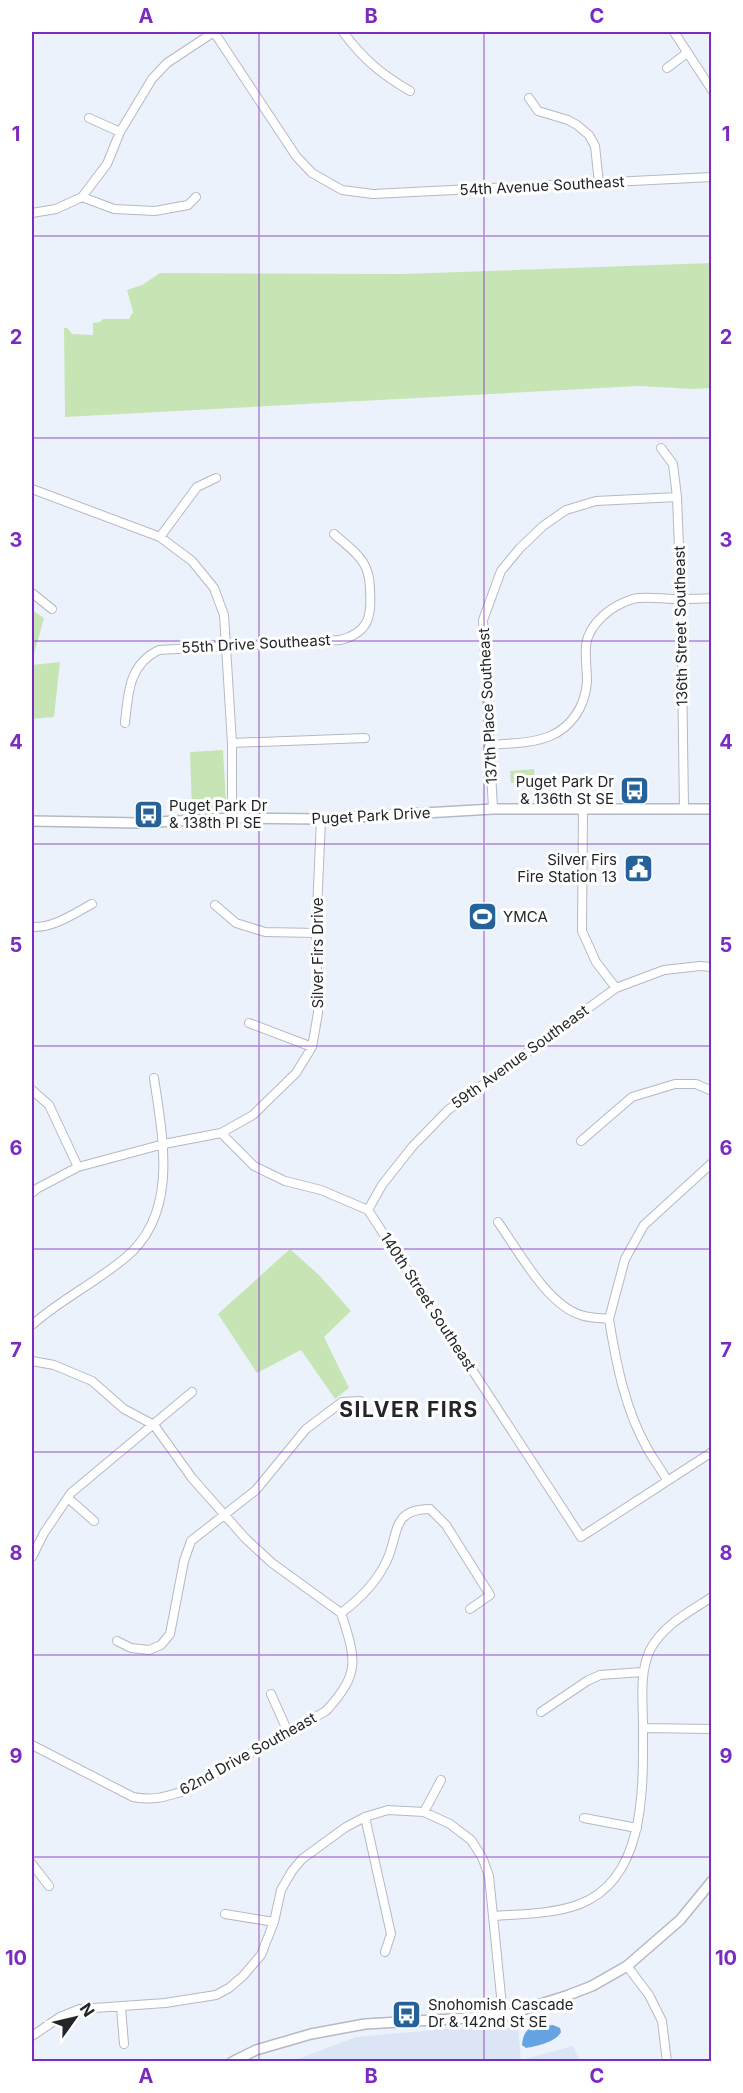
<svg xmlns="http://www.w3.org/2000/svg" width="743" height="2093" viewBox="0 0 743 2093" font-family="Inter,sans-serif">
	<style>
		.built { fill: #dbe5f6 }
		.green { fill: #c7e5b4 }
		.water { fill: #66a3e2 }
		.lines { fill: none; stroke-linecap: round; stroke-linejoin: round }
		.minor-casing { stroke: #b4b9c3; stroke-width: 10 }
		.tertiary-casing { stroke: #b4b9c3; stroke-width: 12 }
		.minor { stroke: #fff; stroke-width: 8 }
		.tertiary { stroke: #fff; stroke-width: 9 }
		.grid { fill: none; stroke: #7b2cbf; stroke-width: 1.5; stroke-opacity: 0.55 }
		.labels { text-anchor: middle; stroke-width: 6; stroke-linejoin: round; paint-order: stroke }
		.street-label { font-size: 15px; fill: #232629; stroke: #fefefe }
		.poi-label { font-size: 15px; fill: #232629; stroke: #fefefe; text-anchor: start }
		.district-label { font-size: 21px; font-weight: bold; letter-spacing: 1.5px; fill: #232629; stroke: #fefefe }
		.neatline { fill: none; stroke: #7b2cbf; stroke-width: 2 }
		.grid-label { font-size: 20px; text-anchor: middle; font-weight: bold; fill: #7b2cbf }
	</style>
	<rect width="100%" height="100%" fill="#ecf2fc"/>
	<path class="built" d="M467 2027 518 2028 521 2060 573 2046 580 2061 290 2062 356 2037Z"/>
	<path class="green" d="M711 263V388L693 389 639 386 65 417 64 328H67L72 334 93 335V323L100 322 103 319H129L133 312 127 290 142 285 160 273 402 274Z
		M32 610 44 618 32 661Z
		M60 662 54 717 32 719V665Z
		M223 750 226 802 221 809 192 811 190 752Z
		M534 769 535 781 511 783 510 771Z
		M290 1249 319 1275 351 1311 324 1337 349 1388 335 1399 301 1350 257 1373 218 1314Z"/>
	<path class="water" d="M553 2025 560 2028 561 2032C556 2042 537 2046 526 2048L522 2045C524 2024 535 2027 553 2025Z"/>
	<g class="lines">
		<defs>
			<path id="minor" d="M214 32 296 156 312 173 342 190 373 194 712 177
				M343 32C363 59 381 74 410 91
				M674 32 712 90
				M667 68 687 53
				M529 98 538 111 568 120 577 125 589 135 595 146 599 183
				M89 118 120 132
				M82 197 114 209 155 211 188 205 196 197
				M32 213 56 209 82 197 107 164 120 132 152 79 167 63 214 32
				M661 448 673 464 677 497 681 599 684 808
				M32 489 160 537 192 561 214 588 224 615 232 743V818
				M160 537 197 487 216 478
				M32 593 52 609
				M125 723C128 693 129 664 159 650L340 640C368 633 372 617 370 591 370 583 369 575 366 568 360 554 345 544 334 534
				M232 743 365 738
				M490 745C510 743 531 744 550 736 572 727 585 706 587 682 587 670 585 657 586 645 589 623 612 605 633 599 646 596 661 599 675 599 687 599 699 599 712 598
				M493 809 483 620 501 571 520 548 543 526 566 510 596 501 677 497
				M583 809 582 931 596 962 616 988
				M215 905 236 923 265 932 316 933
				M32 927C54 928 73 914 92 904
				M249 1023 312 1047
				M32 1090 49 1105 78 1167
				M221 1133 254 1166 285 1181 321 1190 368 1210 581 1537 712 1452
				M581 1141 632 1097 675 1084H696L712 1091
				M32 1193 38 1188 78 1167 164 1144 221 1133 253 1115 296 1073 312 1047 318 1013 316 933 321 819
				M368 1210 382 1185 412 1147 448 1110 616 988 664 970 700 966 712 967
				M498 1222C518 1250 547 1305 581 1315 589 1318 600 1318 609 1319 616 1363 625 1409 647 1448 653 1459 661 1469 667 1480
				M609 1319 625 1259 644 1225 712 1163
				M32 1325C60 1300 95 1283 125 1258 179 1214 163 1139 154 1078
				M32 1361 54 1365 92 1381 124 1409 154 1425 192 1478 245 1538 272 1563 341 1613
				M68 1498 94 1521
				M32 1557 44 1533 71 1493 192 1392
				M341 1613C360 1599 377 1582 387 1560 399 1534 391 1509 430 1509L446 1525 490 1595 470 1609
				M117 1641 131 1648 149 1650 161 1645 170 1634 184 1561 191 1541 256 1490 306 1429 342 1402 360 1401
				M271 1694 288 1732
				M541 1712 587 1681 600 1675 642 1672
				M643 1728 712 1729
				M32 1745 133 1797C153 1801 165 1797 184 1791L326 1711C361 1673 356 1659 341 1613
				M424 1812 441 1780
				M365 1817 391 1934 385 1952
				M584 1818 637 1828
				M32 1864 49 1886
				M225 1914 274 1922
				M494 1916C522 1914 554 1914 580 1904 647 1878 643 1785 643 1726 643 1700 639 1674 650 1650 663 1625 689 1612 712 1597
				M627 1966 649 1995 662 2021 667 2062
				M121 2007 124 2044
				M32 2036 60 2017 80 2009 165 2003 216 1995 229 1988 243 1976 261 1955 274 1922 281 1890 292 1871 302 1859 346 1827 365 1817 388 1810 424 1812 450 1824 471 1840 482 1857 489 1876 503 2016"/>
			<path id="tertiary" d="M32 821 139 823 232 818 321 819 493 809H712
				M232 2062 256 2050 311 2034 365 2024 503 2016 566 1996 592 1986 627 1966 680 1920 712 1881"/>
		</defs>
		<use href="#minor" class="minor-casing"/>
		<use href="#tertiary" class="tertiary-casing"/>
		<use href="#minor" class="minor"/>
		<use href="#tertiary" class="tertiary"/>
	</g>
	<path class="grid" d="M259 32V2062M484 32V2062M32 236H712M32 438H712M32 641H712M32 844H712M32 1046H712M32 1249H712M32 1452H712M32 1655H712M32 1857H712"/>
	<defs>
		<symbol id="bus-square" viewBox="-11 -11 22 22"><rect x="-9" y="-9" width="18" height="18" rx="4" fill="#246299" stroke="#fefefe"/><path d="M-5-6H5V4H4V6H2V4H-2V6H-4V4H-5ZM-3.5-4V0h7V-4ZM-3.5 1.2v1.5H-2V1.2ZM2 1.2v1.5H3.5V1.2Z" fill="#fff"/></symbol>
		<symbol id="civic-square" viewBox="-11 -11 22 22"><rect x="-9" y="-9" width="18" height="18" rx="4" fill="#246299" stroke="#fefefe"/><path d="M-.6-6.5H3V-4.5H.6V-3L4-1V1h2V6H-6V1h2V-1L-.6-3ZM-1.2 2.5V6h2.4V2.5Z" fill="#fff"/></symbol>
		<symbol id="stadium-square" viewBox="-11 -11 22 22"><rect x="-9" y="-9" width="18" height="18" rx="4" fill="#246299" stroke="#fefefe"/><path d="M0-5a6.5 5 0 1 0 0 10a6.5 5 0 1 0 0-10ZM-3.5-1.8h7v3.6h-7Z" fill="#fff"/></symbol>
	</defs>
	<g fill-rule="evenodd">
		<use href="#bus-square" x="618" y="774" width="33" height="33"/>
		<use href="#bus-square" x="132" y="798" width="33" height="33"/>
		<use href="#civic-square" x="622" y="852" width="33" height="33"/>
		<use href="#stadium-square" x="466" y="900" width="33" height="33"/>
		<use href="#bus-square" x="390" y="1998" width="33" height="33"/>
	</g>
	<g class="labels">
		<g class="street-label">
			<text transform="translate(542 186) rotate(-3)" y="5">54th Avenue Southeast</text>
			<text transform="translate(681 626) rotate(-91)" y="5">136th Street Southeast</text>
			<text transform="translate(256 644) rotate(-3)" y="5">55th Drive Southeast</text>
			<text transform="translate(488 706) rotate(-93)" y="5">137th Place Southeast</text>
			<text transform="translate(371 816) rotate(-3)" y="5">Puget Park Drive</text>
			<text transform="translate(318 953) rotate(-90)" y="5">Silver Firs Drive</text>
			<text transform="translate(520 1057) rotate(-36)" y="5">59th Avenue Southeast</text>
			<text transform="translate(428 1302) rotate(57)" y="5">140th Street Southeast</text>
			<text transform="translate(248 1754) rotate(-29)" y="5">62nd Drive Southeast</text>
		</g>
		<g class="poi-label">
			<text x="614" y="787" text-anchor="end">Puget Park Dr<tspan x="614" dy="17">&amp; 136th St SE</tspan></text>
			<text x="169" y="811">Puget Park Dr<tspan x="169" dy="17">&amp; 138th Pl SE</tspan></text>
			<text x="617" y="865" text-anchor="end">Silver Firs<tspan x="617" dy="17">Fire Station 13</tspan></text>
			<text x="503" y="922">YMCA</text>
			<text x="428" y="2010">Snohomish Cascade<tspan x="428" dy="17">Dr &amp; 142nd St SE</tspan></text>
		</g>
		<g class="district-label">
			<text x="409" y="1417">SILVER FIRS</text>
		</g>
	</g>
	<rect width="743" height="2093" fill="none" stroke="#fefefe" stroke-width="66"/>
	<g transform="translate(75 2018) rotate(56)" stroke="#fefefe" stroke-width="4.5" paint-order="stroke">
	<path d="M0-4.5L10 22L0 15L-10 22Z" fill="#232629"/>
	<text y="-9" font-size="16" font-weight="bold" text-anchor="middle" fill="#232629">N</text>
	</g>
	<rect x="33" y="33" width="677" height="2027" class="neatline"/>
	<g class="grid-label">
		<text x="146" y="23">A</text>
		<text x="371" y="23">B</text>
		<text x="597" y="23">C</text>
		<text x="16" y="141">1</text>
		<text x="726" y="141">1</text>
		<text x="16" y="344">2</text>
		<text x="726" y="344">2</text>
		<text x="16" y="547">3</text>
		<text x="726" y="547">3</text>
		<text x="16" y="749">4</text>
		<text x="726" y="749">4</text>
		<text x="16" y="952">5</text>
		<text x="726" y="952">5</text>
		<text x="16" y="1155">6</text>
		<text x="726" y="1155">6</text>
		<text x="16" y="1357">7</text>
		<text x="726" y="1357">7</text>
		<text x="16" y="1560">8</text>
		<text x="726" y="1560">8</text>
		<text x="16" y="1763">9</text>
		<text x="726" y="1763">9</text>
		<text x="16" y="1965">10</text>
		<text x="726" y="1965">10</text>
		<text x="146" y="2083">A</text>
		<text x="371" y="2083">B</text>
		<text x="597" y="2083">C</text>
	</g>
</svg>
